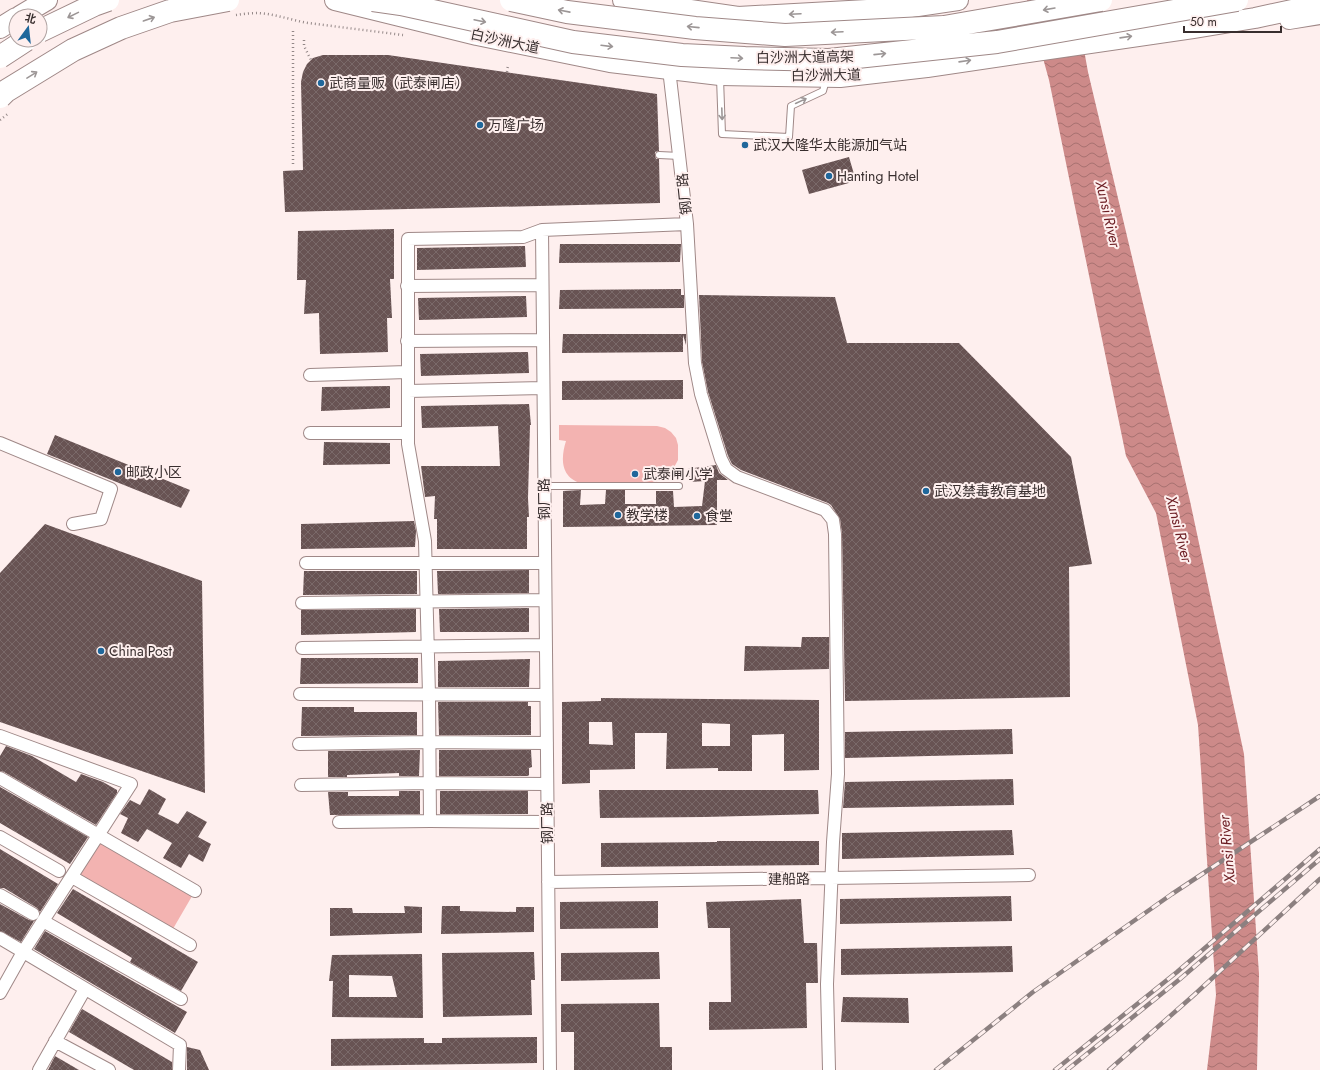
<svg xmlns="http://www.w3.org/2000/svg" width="1320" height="1070" viewBox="0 0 1320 1070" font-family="Jost,'Noto Sans SC',sans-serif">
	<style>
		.grass { fill: #f3b3b1 }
		.water { fill: url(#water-waves) }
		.building { fill: url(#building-cross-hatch); fill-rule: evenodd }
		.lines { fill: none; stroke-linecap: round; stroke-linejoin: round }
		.lane-casing { stroke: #9f8887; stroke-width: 8 }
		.street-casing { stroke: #9f8887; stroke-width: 14 }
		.secondary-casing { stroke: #9f8887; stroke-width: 20 }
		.primary-casing { stroke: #9f8887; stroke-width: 22 }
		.path { stroke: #938787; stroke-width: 2.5; stroke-dasharray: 1 3; stroke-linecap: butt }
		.lane { stroke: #fff; stroke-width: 6 }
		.street { stroke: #fff; stroke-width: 12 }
		.secondary { stroke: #fff; stroke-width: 18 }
		.primary { stroke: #fff; stroke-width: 20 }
		.rail-casing { stroke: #8c8080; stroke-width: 4.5 }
		.rail { stroke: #feefee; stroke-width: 3; stroke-dasharray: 9; stroke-linecap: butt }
		.highway-bridge-casing { stroke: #9f8887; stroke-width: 24; stroke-linecap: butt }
		.highway-bridge { stroke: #fff; stroke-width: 22 }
		.oneway { stroke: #9c9696 }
		.poi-dot { fill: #1f679b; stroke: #feefee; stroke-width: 1.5 }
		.labels { text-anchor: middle; stroke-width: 4; stroke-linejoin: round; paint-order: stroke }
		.street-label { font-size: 14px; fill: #382e2e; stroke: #feefee }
		.poi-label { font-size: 14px; fill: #382e2e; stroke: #feefee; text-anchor: start }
		.water-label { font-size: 15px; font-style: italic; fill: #6c1d23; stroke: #feefee }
	</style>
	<defs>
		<pattern id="water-waves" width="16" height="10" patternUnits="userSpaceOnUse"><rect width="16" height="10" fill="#cd8a89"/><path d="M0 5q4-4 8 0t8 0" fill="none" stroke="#a77170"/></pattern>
		<pattern id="building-cross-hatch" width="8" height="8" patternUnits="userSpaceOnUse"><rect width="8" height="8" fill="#685353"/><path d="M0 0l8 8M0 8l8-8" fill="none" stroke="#7a6969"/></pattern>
	</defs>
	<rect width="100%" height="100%" fill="#feefee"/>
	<path class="grass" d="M559 425 657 426 665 428 671 432 676 438 678 445V460L672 471 667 476 660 480 655 482 584 484C561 479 560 460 566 441L559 440Z
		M99 835 195 891 170 934 72 877Z"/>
	<path class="water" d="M1027 0H1075L1088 72 1190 501 1244 754 1259 974 1257 1070H1207L1216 995 1198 725 1156 513 1126 456 1049 80Z"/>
	<path class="building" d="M323 55H388L657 94 659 151 655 152V155L656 159H659L660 203 285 212 283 171 303 170 301 82 303 72 307 64 313 58Z
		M849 157 856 181 809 194 802 170Z
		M394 229V279H390L392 318H387L388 352 320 354 319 313 304 314 306 280H297L298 231Z
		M560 244H681L680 262 559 263Z
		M525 246 526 267 417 270V248Z
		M681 289V295H684V308L559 309 560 290Z
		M699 295 835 297 847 343H959L1071 457 1092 564 1069 567 1070 697 845 701 842 534 840 519 831 505 828 503 741 470 732 464 728 456 708 392 702 362Z
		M526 296 527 317 419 320 418 298Z
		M563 334H686V345L683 335V352L562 353Z
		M528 352 529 373 421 376 420 354Z
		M683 380V399L562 400V381Z
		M390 386V408L321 411 322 387Z
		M529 404 531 425H530L528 498 529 517H527V549H437V519H434L435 496 425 497 421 466H500L498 426 422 428 421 406Z
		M55 435 190 490 181 508 47 454Z
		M324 442 390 443V464L323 465Z
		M716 465 719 473 728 480H717V525L563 527V491L581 490 580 505 605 504 606 490H625V504H656V491H673L674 507 702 506 705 481 690 482 687 469Z
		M414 521 416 531 415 547 301 549V524Z
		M45 524 202 581 205 793 0 722V573Z
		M529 570V593L438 594 437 571Z
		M304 571H417V594L303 595Z
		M529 608V632H440L439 609Z
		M416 609V632L301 635V610Z
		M802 637H829V669L744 671 745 646 801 647Z
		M301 658H418V683L300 684Z
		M530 659 529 687H438V661Z
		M601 698 819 700V770L784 771V734L752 735V771H718V768L666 769 667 733H635V769L590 770V783L562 784V702L601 701ZM589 722H612L613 745 589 744ZM702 723 730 724V746H702Z
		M438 702H528V706H531V735H439Z
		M302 707H354V712H417V735L301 736Z
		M1012 729 1013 754 845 758V732Z
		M6 746 32 756 76 782 81 774 103 782 117 790V793L96 825 4 772 0 771V756Z
		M420 750 419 776H399V773L347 775V777H328V751Z
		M439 750H531L532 767 529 768V775L528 776H439Z
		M1013 779 1014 805 843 808 845 782Z
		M0 787 88 837 70 864 0 823Z
		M149 789 166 799 158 814 178 824 187 811 207 822 198 837 211 844 203 862 189 854 181 868 163 858 172 843 147 829 138 842 121 833 128 818 120 814 130 800 140 805Z
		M599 790H818L819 814 704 817 600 818Z
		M399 791H420V814L330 815 328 792H348V796H399Z
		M440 791H528V814H440Z
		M1012 830 1014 855 842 859V833Z
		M717 841H819V865L601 867V843L717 842Z
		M0 849 58 884 40 912 37 908 4 888H0Z
		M73 889 198 962 181 991 130 962 132 958 57 913Z
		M1011 896 1012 921 840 924V899Z
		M801 899 804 943H817L818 983H806L807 1028 709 1030V1002H731L730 928H708L706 902Z
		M658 901V928L560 929V902Z
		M0 904 29 920 34 921 21 942 0 931Z
		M404 906 422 907V933L330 936V908H352L353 913H405Z
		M442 906H460V911L516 912V907H534V932L441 934Z
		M45 931 187 1012 175 1033 34 949Z
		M1012 946 1013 972 841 975V949Z
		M534 952 535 980H531L532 1015 443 1017 442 953Z
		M659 952 660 979 561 981V953Z
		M422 954 423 1018 332 1017 333 981H329L332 955ZM349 975 392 976 397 997H349Z
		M843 997 908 998 909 1023 841 1022Z
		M659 1003 660 1047H672V1070H574V1032H561V1004Z
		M82 1009 172 1062V1070H134L69 1032Z
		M537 1037V1063L331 1066V1039L424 1038V1043H442V1038Z
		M187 1047 200 1050 209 1070H187Z
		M55 1056 79 1070H48Z"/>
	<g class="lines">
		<defs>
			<path id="lane" d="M720 78 722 134 789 137 791 106 823 91 826 80
				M659 155 680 156
				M544 486H679"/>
			<path id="street" d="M687 224 695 363 701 394 721 459 726 469 737 477 825 510 833 520 835 534 838 774 833 842 827 984 829 1070
				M407 286 542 285
				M407 341 542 340
				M310 375 407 372
				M408 391 543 388
				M310 433H408
				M0 443 111 489 101 519 73 524
				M306 563H545
				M302 603 545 600
				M302 648 545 645
				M300 694 546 695
				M0 736 131 784 23 952 0 993
				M299 744 429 742 547 743
				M0 778 195 891
				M301 785 429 783 547 784
				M430 821 429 695 425 541 408 444V239L523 237 542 230
				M339 822 430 821 547 822
				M0 837 59 871
				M72 877 190 945
				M548 882 1029 875
				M0 895 33 914
				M43 921 181 999
				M0 938 180 1045 179 1070
				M55 1041 109 1070
				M39 1070 85 989
				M550 1070 542 230 687 224 669 69"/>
			<path id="secondary" d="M1289 20 1320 15"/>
			<path id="primary" d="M335 0 477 35 610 62 720 75 840 77 927 67 1193 28 1255 18 1320 4
				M623 0 738 17 904 8 958 0
				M20 16 47 0
				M0 28 16 18"/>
		</defs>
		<use href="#lane" class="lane-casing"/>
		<use href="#street" class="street-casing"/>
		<use href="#secondary" class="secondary-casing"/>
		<use href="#primary" class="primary-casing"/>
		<path class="path" d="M236 15C243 14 251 13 258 13 275 14 291 20 308 23L403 35
			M293 31V166
			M304 40V46L311 60
			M507 72 508 65
			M0 120 9 113"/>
		<use href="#lane" class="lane"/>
		<use href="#street" class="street"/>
		<use href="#secondary" class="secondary"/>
		<use href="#primary" class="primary"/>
		<defs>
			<path id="rail" d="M936 1070 1033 992 1172 894 1320 796
				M1055 1070 1177 972 1320 849
				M1067 1070 1180 979 1320 859
				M1109 1070 1194 995 1320 879"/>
		</defs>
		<use href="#rail" class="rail-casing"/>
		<use href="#rail" class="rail"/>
		<defs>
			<path id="highway-bridge" d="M373 0 401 4 573 42 682 55 745 58 829 60 997 42 1237 0
				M511 0 567 12 695 28 785 35 944 27 1101 0
				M40 31 94 5 108 0
				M0 57 26 40
				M0 97 6 91 73 50 121 28 170 11 228 0"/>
		</defs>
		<use href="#highway-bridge" class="highway-bridge-casing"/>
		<use href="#highway-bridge" class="highway-bridge"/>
	</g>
	<defs><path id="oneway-shaft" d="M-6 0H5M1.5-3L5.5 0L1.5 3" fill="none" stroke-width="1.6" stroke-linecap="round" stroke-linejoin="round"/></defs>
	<g class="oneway">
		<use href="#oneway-shaft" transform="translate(1049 9) rotate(170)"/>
		<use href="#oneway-shaft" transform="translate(564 11) rotate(-169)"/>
		<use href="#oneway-shaft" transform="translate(795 14) rotate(177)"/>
		<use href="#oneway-shaft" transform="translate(73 15) rotate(154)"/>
		<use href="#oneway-shaft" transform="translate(149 19) rotate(-19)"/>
		<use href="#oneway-shaft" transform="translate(480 21) rotate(12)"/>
		<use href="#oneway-shaft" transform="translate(693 27) rotate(-174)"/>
		<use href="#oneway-shaft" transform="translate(837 32) rotate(177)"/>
		<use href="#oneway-shaft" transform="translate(1126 37) rotate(-8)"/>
		<use href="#oneway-shaft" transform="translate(607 46) rotate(7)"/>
		<use href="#oneway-shaft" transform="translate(880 54) rotate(-6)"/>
		<use href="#oneway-shaft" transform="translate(737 58) rotate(3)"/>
		<use href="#oneway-shaft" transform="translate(965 61) rotate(-8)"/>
		<use href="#oneway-shaft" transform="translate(32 75) rotate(-32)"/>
		<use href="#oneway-shaft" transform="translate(801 101) rotate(-25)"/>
		<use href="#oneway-shaft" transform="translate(722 114) rotate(88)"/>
	</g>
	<g class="poi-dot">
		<circle cx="321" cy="83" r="4"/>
		<circle cx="480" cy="125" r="4"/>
		<circle cx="745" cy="145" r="4"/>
		<circle cx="829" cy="176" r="4"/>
		<circle cx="118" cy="472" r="4"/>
		<circle cx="635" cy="474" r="4"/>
		<circle cx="926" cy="491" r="4"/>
		<circle cx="618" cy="515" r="4"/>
		<circle cx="697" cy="516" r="4"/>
		<circle cx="101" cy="651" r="4"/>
	</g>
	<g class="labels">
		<g class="street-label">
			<text transform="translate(505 41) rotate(12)" y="5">白沙洲大道</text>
			<text transform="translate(805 57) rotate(-1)" y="5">白沙洲大道高架</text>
			<text transform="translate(826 75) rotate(-1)" y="5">白沙洲大道</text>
			<text transform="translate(684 194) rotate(-96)" y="5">钢厂路</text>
			<text transform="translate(544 499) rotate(-91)" y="5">钢厂路</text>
			<text transform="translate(547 823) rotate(-91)" y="5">钢厂路</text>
			<text transform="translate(789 879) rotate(-1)" y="5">建船路</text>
		</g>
		<g class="poi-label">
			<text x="329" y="88">武商量贩（武泰闸店）</text>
			<text x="488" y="130">万隆广场</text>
			<text x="753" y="150">武汉大隆华太能源加气站</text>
			<text x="837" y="181">Hanting Hotel</text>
			<text x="126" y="477">邮政小区</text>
			<text x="643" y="479">武泰闸小学</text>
			<text x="934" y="496">武汉禁毒教育基地</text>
			<text x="626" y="520">教学楼</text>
			<text x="705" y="521">食堂</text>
			<text x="109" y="656">China Post</text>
		</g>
		<g class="water-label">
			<text transform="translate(1108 214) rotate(77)" y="5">Xunsi River</text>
			<text transform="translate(1179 529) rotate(76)" y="5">Xunsi River</text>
			<text transform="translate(1227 849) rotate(-95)" y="5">Xunsi River</text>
		</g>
	</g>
	<g transform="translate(28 28) rotate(15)"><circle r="19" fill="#feefee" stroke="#afa2a1"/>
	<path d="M0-3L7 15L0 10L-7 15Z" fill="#1f679b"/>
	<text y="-6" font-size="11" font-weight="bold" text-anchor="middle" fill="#382e2e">北</text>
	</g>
	<path d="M1184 26v6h97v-6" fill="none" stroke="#382e2e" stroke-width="2"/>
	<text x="1190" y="26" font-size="12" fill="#382e2e" stroke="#feefee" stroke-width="3" paint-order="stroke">50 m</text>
</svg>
